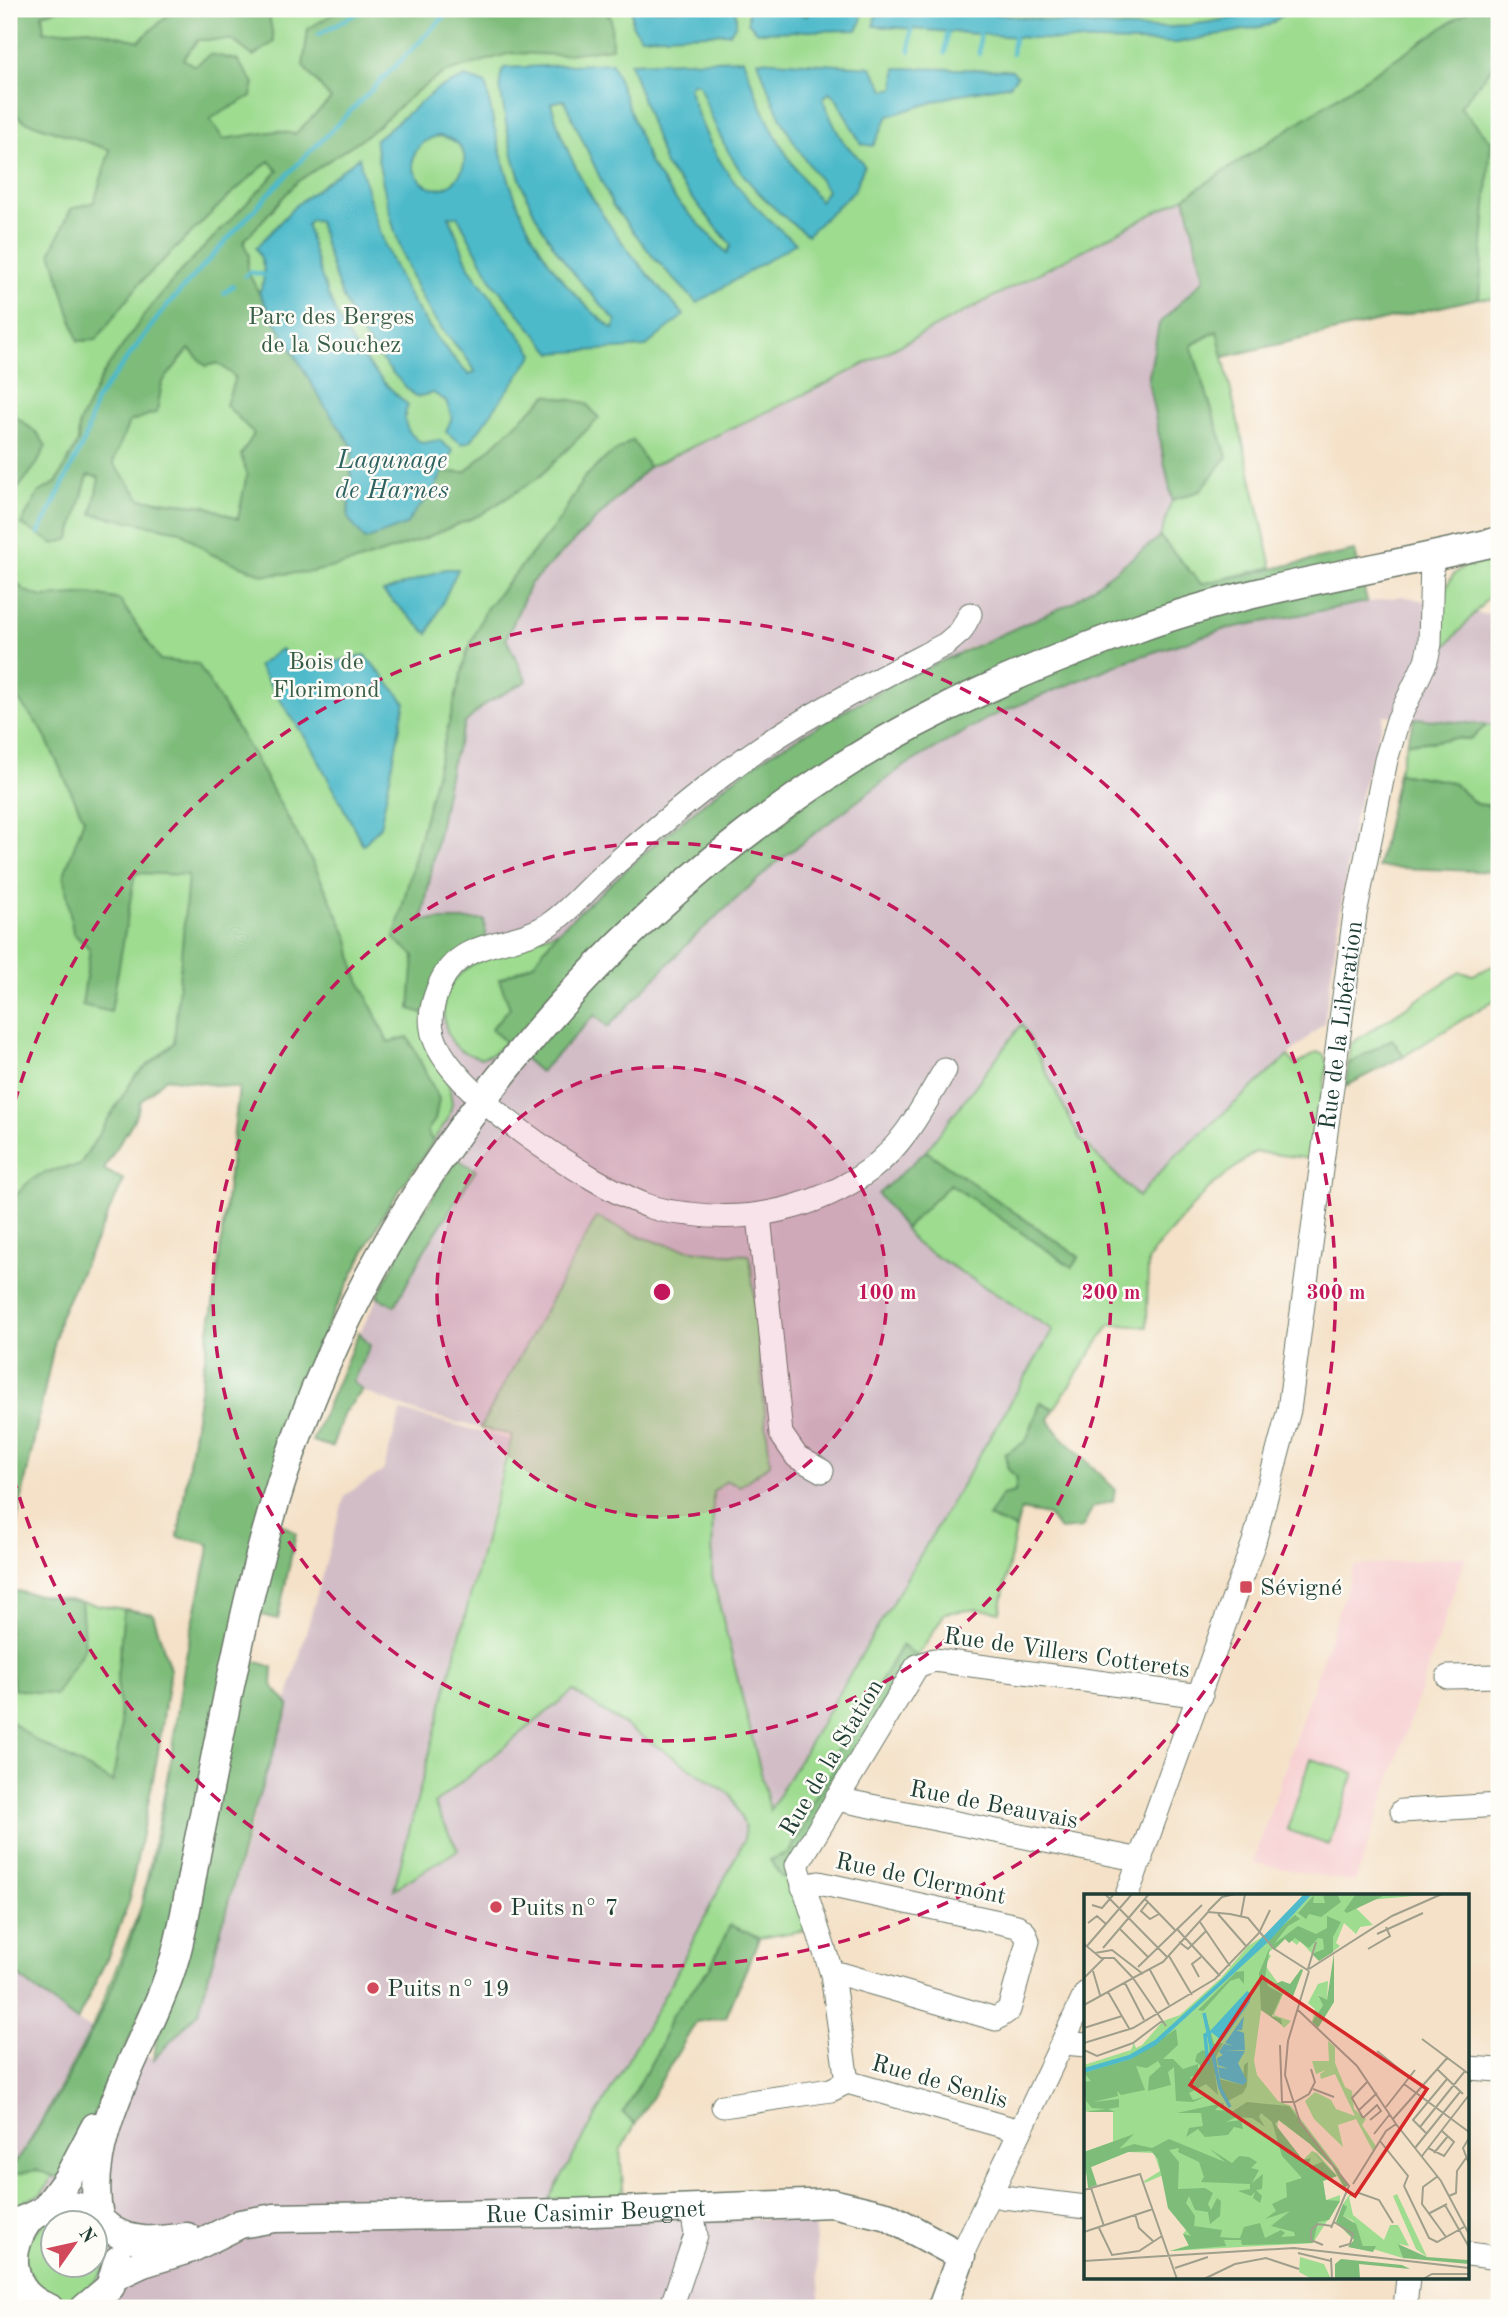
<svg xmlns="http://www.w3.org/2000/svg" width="1508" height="2317" viewBox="0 0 1508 2317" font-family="'Old Standard TT',serif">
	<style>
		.built { fill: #f7cfd1 }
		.industrial { fill: #d2bdc6; fill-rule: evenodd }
		.green { fill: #9edc90; stroke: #5e8c62; stroke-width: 2 }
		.forest { fill: #7ebc7a; stroke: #4e7c57; stroke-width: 2; fill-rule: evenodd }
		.water { fill: #4ebaca; stroke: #367c7f; stroke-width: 2; fill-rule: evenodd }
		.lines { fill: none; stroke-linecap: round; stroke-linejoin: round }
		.stream { stroke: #4ebaca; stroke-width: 4.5 }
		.minor-casing { stroke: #6a7667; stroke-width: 25 }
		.major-casing { stroke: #6a7667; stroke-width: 31 }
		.minor { stroke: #fff; stroke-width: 23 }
		.major { stroke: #fff; stroke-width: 28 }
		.ring { fill: none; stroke: #c2185b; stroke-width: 3.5; stroke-dasharray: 12 9 }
		.poi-dot { fill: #d1495b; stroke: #fdfcf7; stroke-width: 2.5 }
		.labels { text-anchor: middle; stroke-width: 5; stroke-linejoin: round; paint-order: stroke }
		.park-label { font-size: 24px; fill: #385d46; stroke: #fdfcf7 }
		.street-label { font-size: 24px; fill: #1f3d34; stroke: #fdfcf7 }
		.poi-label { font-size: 24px; fill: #1f3d34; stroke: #fdfcf7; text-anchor: start }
		.water-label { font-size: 26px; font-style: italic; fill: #2d6261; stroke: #fdfcf7 }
		.inset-river { fill: none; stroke: #4ebaca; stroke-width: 3.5 }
		.inset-road { fill: none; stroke: #9f9f8c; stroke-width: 2 }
		.view { fill: #d62828; fill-opacity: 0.15; stroke: #d62828; stroke-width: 3.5 }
		.inset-edge { fill: none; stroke: #1f3d34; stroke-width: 3.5 }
		.centre { fill: #c2185b; stroke: #fdfcf7; stroke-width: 3.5 }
		.ring-label { font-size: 21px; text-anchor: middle; font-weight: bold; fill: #c2185b; stroke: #fdfcf7; stroke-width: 5; stroke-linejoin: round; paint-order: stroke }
	</style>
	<rect width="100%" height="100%" fill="#fdfcf7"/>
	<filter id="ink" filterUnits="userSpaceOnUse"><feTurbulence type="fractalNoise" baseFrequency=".0143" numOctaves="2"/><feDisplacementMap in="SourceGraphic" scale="14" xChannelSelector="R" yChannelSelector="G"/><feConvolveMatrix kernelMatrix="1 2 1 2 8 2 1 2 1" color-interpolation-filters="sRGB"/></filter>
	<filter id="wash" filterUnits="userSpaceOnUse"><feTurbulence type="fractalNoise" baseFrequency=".00686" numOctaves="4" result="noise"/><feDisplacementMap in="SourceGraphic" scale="28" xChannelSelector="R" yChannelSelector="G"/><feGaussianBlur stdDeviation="1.57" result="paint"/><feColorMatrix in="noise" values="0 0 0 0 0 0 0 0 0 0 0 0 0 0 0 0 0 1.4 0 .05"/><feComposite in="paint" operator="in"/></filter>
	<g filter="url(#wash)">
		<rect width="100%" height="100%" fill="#f4e1c7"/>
		<path class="built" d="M1466 1556 1355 1882 1253 1863 1354 1566Z"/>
		<path class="industrial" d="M1185 197 1249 468 1072 603 960 651 990 716 1126 661 1225 629 1402 596 1482 614 1499 613V725L1384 715 1354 819 1324 1023 1172 1159 1138 1198 1080 1139 1022 1024 926 1151 879 1193 915 1243 1053 1330 770 1811 712 1575V1492L726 1481 750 1255 706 1254 670 1247 631 1236 597 1218 480 1428 419 1413 362 1391 342 1369 409 1234 457 1159 433 1142 448 1119 452 1104 449 1084 429 1052 422 921 451 765 465 723 486 703 527 681 506 639 530 584 649 467 824 385Z
			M401 1411 509 1439 394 1888 458 1850 433 1804 573 1691 731 1795 745 1827 744 1840 672 1982 550 2199H624L628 2219 814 2218 821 2308H9V1969L77 2021 154 2059 199 2010 345 1495 383 1471ZM52 2222H94V2264H52Z"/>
		<path class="green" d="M9 9H1499V299L1479 298 1223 357 1272 567 1201 584 1160 537 1172 500 1200 491 1227 457 1191 346 1217 331 1185 197 824 385 649 467 530 584 506 639 527 681 486 703 465 723 451 765 422 921 423 1013 429 1052 449 1084 452 1104 448 1119 384 1213 330 1319 288 1428 112 2082 82 2136 41 2194 9 2208V2172L31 2140 92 2028 141 1907 171 1759 184 1669 210 1544 178 1537 217 1279 239 1088 166 1078 140 1102C137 1122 113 1149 104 1170L124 1180 60 1316 9 1558Z
			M1499 553V585L1442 651 1438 649C1448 590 1432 571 1499 553Z
			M1487 725H1499V807L1476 804 1452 782 1398 773 1407 742C1430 745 1447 736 1470 739Z
			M558 931 533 964 499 979 510 1008 491 1029 506 1042 494 1053 481 1058C460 1053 450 1046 445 1024 431 961 515 947 558 931Z
			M1499 963V997L1404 1056 1392 1039 1348 1064 1350 1044 1460 972 1473 975Z
			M1022 1024 1080 1139 1138 1197 1172 1159 1288 1056 1296 1065 1317 1052 1324 1055 1327 1064 1313 1159 1255 1152 1207 1190 1155 1249 1148 1261 1147 1327 1110 1324 1054 1409 1041 1402 1026 1441 1005 1454 1008 1469 1017 1478 1015 1492 988 1517 1016 1529 1000 1612 978 1609 945 1613 918 1656 902 1646 851 1734 837 1750 835 1767 812 1803 808 1820 789 1852 771 1860 796 1877 812 1929 759 1938 730 1926 711 1966 671 2017 660 2047 624 2112 635 2125 620 2151 624 2199H549L672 1982 744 1840 745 1827 731 1795 573 1691 434 1804 458 1850 394 1889 512 1435 480 1428 597 1217C647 1244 693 1254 750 1255L770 1464 740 1486 726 1481 713 1492 712 1575 770 1810 1053 1330 915 1243 905 1229 950 1183 1072 1266 1079 1257 926 1151Z
			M9 1590 153 1614 170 1670 157 1758 128 1904 108 1956 77 2021 9 1969Z
			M1311 1759 1354 1773 1329 1845 1287 1830Z
			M52 2216 90 2222H52V2264H94L95 2227C133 2265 73 2317 41 2292 36 2288 33 2279 30 2274 13 2245 32 2235 52 2216Z"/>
		<path class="forest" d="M9 9H61L42 14 44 32 89 29 139 41 175 9H268L274 42 253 56 232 40H198L183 59 195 66 210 54 237 60 254 83 251 96 210 119 223 139 277 131 295 134 331 99 303 66 308 29 341 9H602L611 18 612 48 561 55 511 53 444 73 416 92 370 133 297 182 243 242 249 255 247 270 259 293 324 405 353 447 348 518 406 525C415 505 432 495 439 473L465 472 547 395 586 403 599 418 538 478 480 515 423 539 359 561 312 572 264 575 211 554 180 531 92 514 99 477 88 475 70 539 54 544 21 524 39 492 56 483 78 442 79 423 103 374 147 311 181 271 278 171 269 161 228 197 140 283 96 340 78 341 51 252 71 209 94 202 110 150 25 121 9 110ZM189 349 206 366 218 363 235 377 226 405 254 434 241 455 247 474 238 519 206 506 141 499 113 463 129 422 157 412 162 383Z
			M1471 9H1499V59L1460 107 1491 141 1479 298 1223 357 1217 331 1191 345 1227 457 1200 491 1172 500 1148 381 1159 324 1204 279 1185 197Z
			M9 411 38 434 46 446 37 464 9 500V458L12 452 9 447Z
			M633 440 649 467 530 584 506 639 527 681 486 703 465 723 451 765 422 920H484L486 937 423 1013 410 1009 414 955 394 939 467 652 486 609 558 522 584 478 608 456Z
			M1160 537 1201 584 1355 551 1367 602 1225 629 1126 661 990 717 901 768 777 862 693 938 608 1027 595 1015 540 1072 491 1029 510 1008 499 979 533 964 558 931 649 849 728 783 771 753 897 681 1072 603Z
			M9 575 25 591 43 597 91 594 120 600 160 660 198 664 252 753 315 867 349 939 355 971 388 1042 408 1037 439 1099 435 1120 427 1131 433 1142 384 1213 330 1319 288 1428 168 1933C143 2022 102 2097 61 2179L37 2170 12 2175 9 2172C61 2099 116 1994 141 1907 162 1835 172 1748 183 1673 190 1630 202 1587 210 1544L178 1537 217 1279 239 1088 166 1078 140 1102C137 1122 113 1149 104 1170L124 1180 60 1316 9 1558V1205C29 1175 45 1169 79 1166L135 1076 174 1043 188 875 135 873 111 1012 82 1005 90 949 73 933 64 875 84 819 42 730 9 688Z
			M1415 718 1487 725 1470 739C1447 736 1430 745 1407 742Z
			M1398 773 1452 782 1476 804 1499 807V872L1378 867Z
			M1392 1039 1404 1056 1346 1086 1348 1064Z
			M926 1151 1079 1257 1072 1267 950 1184 905 1229 878 1194Z
			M457 1159 476 1170 424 1251 395 1306 377 1297 409 1234Z
			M359 1332 370 1346 353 1381 362 1391 344 1412 332 1447 312 1441Z
			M1041 1402 1054 1409 1049 1420 1056 1431 1115 1489 1113 1501 1093 1507 1082 1528 1060 1530 1048 1515 1021 1510 1016 1529 988 1517 1002 1495 1015 1492 1017 1478 1008 1469 1005 1454 1026 1441Z
			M280 1523 296 1533 278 1619 257 1614Z
			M9 1590 81 1602 85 1648 55 1695 14 1689 9 1654Z
			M124 1609 153 1614 170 1670 157 1758 128 1904 108 1956 77 2021 9 1969V1720L35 1740 113 1782 121 1728 117 1679Z
			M901 1646 918 1656 796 1877H781L770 1860 789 1852 808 1820 812 1803 835 1767 837 1750 851 1734Z
			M248 1659 273 1667 272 1685 289 1705 249 1826 199 2011 154 2059 158 2024Z
			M730 1925 759 1938 726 2017 696 2022 635 2125 623 2113 660 2047 671 2017 711 1966Z"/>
		<path class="water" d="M632 9H736V24L730 33 641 37 632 25Z
			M748 9H801L802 15 807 16 808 9H862L861 23 857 30 757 32 748 22Z
			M1121 9H1212L1143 19 1126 18Z
			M1249 9H1283L1284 14 1269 25 1177 43 1057 40 874 26 875 16C958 0 1057 27 1142 28 1176 29 1210 22 1243 16Z
			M743 59C763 115 782 155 820 201L827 190C792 143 776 116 758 60L871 67 885 90 895 88 896 68 1012 70 1017 76 1010 85 956 95 888 116 873 146 861 144 836 98 829 92 823 99C829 113 834 128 843 141 849 150 859 155 864 166L854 191 807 235C746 190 723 154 699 84L692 83 689 89C710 158 740 198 796 243L697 303 655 259 613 206 564 100 551 103C575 189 625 251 684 315L645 347 552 353 493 283 458 217 449 216 470 269 534 354 471 441 462 444 446 432 452 417 446 401 433 393 416 397C357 340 338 301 319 221L311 220 307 225C326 303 346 351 408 405 401 421 407 434 422 443L439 440 453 451C445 464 439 483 432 493 423 505 412 512 406 525L365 540 348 518 353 447 324 405 259 293C267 276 265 264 256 248L295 206 359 157C378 244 407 310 469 375L475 372C471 359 442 332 433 317 399 262 385 203 375 140L437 89 466 77 486 84C503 184 530 264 613 329L616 321C552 253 517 204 504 110 502 96 496 81 504 68L612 63 650 164 676 200 727 253 731 245 665 165 630 63ZM438 136C495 144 446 216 418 177 405 159 419 140 438 136Z
			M445 569H458L428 634 383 592Z
			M281 649 299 664 320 665 365 655 405 702 380 827 363 845 312 748 258 666Z"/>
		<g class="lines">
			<path class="stream" d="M319 34 365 9
				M910 51 911 30
				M945 53 947 33
				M1012 53 1014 37
				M979 54 980 35
				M245 276 249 272 264 275
				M224 293 233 286
				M39 533 85 439 96 400 165 308 274 188 452 9"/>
		</g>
	</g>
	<g filter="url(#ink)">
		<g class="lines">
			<defs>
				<g id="minor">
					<path d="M945 1070C923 1106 905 1143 871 1169 820 1207 752 1223 690 1214 678 1213 663 1211 651 1207 596 1188 440 1089 432 1029 429 1013 434 998 440 984 461 936 514 949 551 923 570 910 586 890 604 874 641 840 680 808 720 777 789 723 869 684 946 644L961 631 970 614"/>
					<path d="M759 1215 781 1434 797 1457 822 1471"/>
					<path d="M1448 1677 1499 1676"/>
					<path d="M836 1799 1141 1860"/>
					<path d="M1402 1811 1499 1805"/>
					<path d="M803 1887 819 1883 1017 1926 1025 1933 1028 1941 1009 2010 996 2019 841 1974H832"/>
					<path id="s1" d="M1127 1895 1254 1542 1289 1410 1355 914 1386 760 1398 720 1426 661 1430 644 1432 557"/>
					<path d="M1064 2043 1086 2045"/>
					<path d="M1468 2068 1499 2070"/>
					<path d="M847 2082 832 1974 797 1865 917 1666 934 1660 1201 1696"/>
					<path d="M723 2106 831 2090 847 2082 1020 2131"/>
					<path d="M992 2190 1003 2197 1086 2207"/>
					<path d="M1468 2254 1499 2258"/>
					<path d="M961 2256 1086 1993"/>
					<path d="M671 2308 696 2235 692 2210"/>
					<path d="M1405 2308 1408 2277"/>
				</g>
				<g id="major">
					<path d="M46 2208 68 2178 95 2127"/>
					<path d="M31 2217C5 2248 7 2293 49 2308"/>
					<path d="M99 2217C81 2131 152 2039 175 1957 186 1918 191 1878 199 1839 227 1703 250 1562 299 1431 399 1163 595 927 835 771 928 710 1033 666 1138 628 1254 586 1380 570 1499 541"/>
					<path d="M9 2224C31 2221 47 2203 71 2206 90 2207 98 2220 112 2230 135 2245 161 2240 187 2237"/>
					<path id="s2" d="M115 2276 143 2263 192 2248 240 2224 274 2218 566 2213 832 2203 887 2216 961 2256 942 2308"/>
					<path d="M85 2308 110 2287 118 2260"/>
				</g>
			</defs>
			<use href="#minor" class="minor-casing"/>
			<use href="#major" class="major-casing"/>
			<use href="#minor" class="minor"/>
			<use href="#major" class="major"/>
		</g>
	</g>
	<circle cx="662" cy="1292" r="225" fill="#c2185b" fill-opacity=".12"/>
	<g class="ring">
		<circle cx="662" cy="1292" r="225"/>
		<circle cx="662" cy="1292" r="449"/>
		<path d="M9 1123A674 674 0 1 1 9 1461"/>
	</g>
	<g class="poi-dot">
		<rect x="1239" y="1580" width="14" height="14" rx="3.5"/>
		<circle cx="496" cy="1907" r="7"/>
		<circle cx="373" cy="1988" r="7"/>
	</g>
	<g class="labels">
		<g class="park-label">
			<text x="331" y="324">Parc des Berges<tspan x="331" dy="28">de la Souchez</tspan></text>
			<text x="326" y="669">Bois de<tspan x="326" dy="28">Florimond</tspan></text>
		</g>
		<g class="street-label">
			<text dy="8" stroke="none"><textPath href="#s1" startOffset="900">Rue de la Libération</textPath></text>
			<text transform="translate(1067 1652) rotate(8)" y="8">Rue de Villers Cotterets</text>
			<text transform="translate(831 1757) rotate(-59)" y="8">Rue de la Station</text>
			<text transform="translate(994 1804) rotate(11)" y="8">Rue de Beauvais</text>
			<text transform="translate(921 1878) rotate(12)" y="8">Rue de Clermont</text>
			<text transform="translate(940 2081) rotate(16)" y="8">Rue de Senlis</text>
			<text dy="8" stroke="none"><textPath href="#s2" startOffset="492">Rue Casimir Beugnet</textPath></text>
		</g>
		<g class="poi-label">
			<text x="1260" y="1595">Sévigné</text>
			<text x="510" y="1915">Puits n° 7</text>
			<text x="387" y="1996">Puits n° 19</text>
		</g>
		<g class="water-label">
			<text x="392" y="468">Lagunage<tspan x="392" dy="30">de Harnes</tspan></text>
		</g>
	</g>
	<g transform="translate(1084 1894)">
		<rect width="385" height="385" fill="#f4e1c7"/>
		<path d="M228 0H351L285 6 272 14 289 31 276 33 272 40 260 29 252 49 256 52 246 60 229 61 216 47 213 51 203 43 184 59 187 62 181 71 200 98 190 121 207 127 200 134 188 120 177 116 170 167 173 181 194 207 207 212 255 275 261 296 248 272 226 250 194 226 193 238 219 266 228 257 233 259 253 282 239 287 242 306 256 301V307L229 349 86 357 105 351 99 340 102 336 84 314 79 281 61 289 60 287 76 277 70 259 44 258 7 273 0 283V258L29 248V218L0 217V171L47 156 50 149 52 154 58 151 79 127 96 121 137 84 164 52 204 26ZM244 87 243 107 234 100 239 111 228 128 231 115 224 109 234 90ZM244 147 251 153V169L261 193 268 197 270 215 282 225 278 231 292 252 289 257 272 225 254 231 259 253 230 225 221 207 231 198 247 206 252 215 271 222 251 180 237 185 236 180 242 176 232 180 228 167H245ZM274 299 265 303 269 321 300 346 306 331H314L325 352 315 350 319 364 279 352 269 327 259 322V310L266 300ZM313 300 343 363 332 355 309 302ZM216 363 240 370 247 385H228L215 378Z" fill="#9edc90"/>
		<path d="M239 0H253L257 8 237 23 225 20 222 25 214 19 230 1 229 9H241ZM272 0H341L299 2 263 19 260 17ZM211 21 216 25 204 32 190 50 214 32 232 40 243 34V22L257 28 249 43V58L235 67 228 60 240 55 239 45 234 44 225 54 211 44 205 49 201 45 191 55 183 46ZM186 53 181 83 184 92 198 100 188 122 197 125 198 131 177 116 175 79ZM250 59V108L234 134 228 128 239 111 234 101 243 106ZM217 75 219 76 208 105 191 90 198 87 206 90ZM160 77V90L155 84 146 87 119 117 114 116 152 78ZM121 118 130 150 139 149 132 163 135 185 159 191 160 171 164 168 163 192 159 199 144 207 147 213 137 201 131 179 134 201 122 190 105 199 109 206 123 202 109 208 92 207 90 173 84 178 87 191 64 197 65 183 77 172 74 167 63 174 52 172 61 196 37 201 33 197 34 202 9 208 35 205V213L24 215 31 218H0L22 215 8 214 2 207 0 188 7 187 0 179 47 165 92 135 94 151 79 165H89L99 175 114 170V181L106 183 110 189 115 182 116 171 111 167 113 160 119 156 126 161ZM163 208 205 212 264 291 261 294 248 272 226 250 195 226 191 230 219 266 227 264 223 274 238 268 228 257 253 282 239 287 242 306 256 307 245 326 234 328 229 349 158 351 157 346H140L142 352 86 357 105 352 99 340 107 342 84 314 74 265 67 257 44 258 7 273 13 291 4 294 0 258 50 240 35 255 50 250 68 254 85 245 141 268 126 255 148 269 155 262 165 263 173 268 167 274 175 276 168 289 179 280 178 295 172 296 178 302 176 309 169 304 171 298 167 302 154 297 166 295V290L117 288 120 283 115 268 94 258 95 254 85 256 95 268 94 295 121 294 129 299 124 310 127 316 133 304 137 307 136 322 126 330 124 318 111 316 105 302 102 309 111 322 110 332 138 336 136 343 151 344H156L160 333 176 329 181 344 197 336 201 339 197 343 211 342 210 338 187 332 206 317 181 325 192 317 188 310 203 303 202 289 218 284 198 262 188 228 177 219 175 223 181 233 168 224 152 223 142 228 157 226 159 235 150 233 144 241 121 243 114 235 102 243 105 234 119 232 117 219H93L139 209 141 215 136 211 131 216 149 217ZM259 310 263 313 259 322 272 330 279 352H292L289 358 264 353 270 346 252 328ZM314 350 343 363 384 366 382 359 385 370 319 364ZM257 365 318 371 326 375 275 370 276 385H251V370Z" fill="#7ebc7a"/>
		<path d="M220 0H228L185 47 72 151 47 165 0 179V174L45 161 71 146 135 88ZM163 97 168 100 165 109 138 147 126 137ZM160 122 158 136H152L160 139 161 156H140L161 157 154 169 163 187 159 191 136 184 134 173 145 175 134 171 133 164 139 161 135 158 140 150 150 152 141 149Z" fill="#4ebaca"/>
		<path class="inset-river" d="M120 119 136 194 146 213M124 170 121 141 127 138"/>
		<path class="inset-road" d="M21 0 84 64M61 5 91 36M64 8 57 17 66 25 75 20M8 11 18 14 30 0M124 17 138 3 151 0M134 20 162 52M157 22 161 0M116 28 146 72M4 29 13 22 22 30M35 34 64 63M93 35 136 82M293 40 339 19M95 48 104 55 122 37M0 50 17 64H30L49 84 79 68 124 18 146 20 164 24 189 54 225 77M3 52 48 0M19 54 65 0M284 55 306 42 302 33M11 59 28 56 59 80M85 62 108 101M54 73 118 11M224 75 232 48M225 75 308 22 358 0M66 76 85 111M9 77 16 101M225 77 204 147 201 181 216 228 265 292 247 334M115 83 108 70 117 63M0 84 20 64M41 89 60 126M24 98 46 136M0 111 49 84 82 132M214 116 273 172 312 230M0 134 38 122M338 145 385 180M0 149 49 134 131 85 175 39 186 16M196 151 198 208H211L225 200 231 188 227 175M0 156 13 162 49 149 78 127M293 157 325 183M353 175 379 200M320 190 385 238M229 195 250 203M302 213 331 176M274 217 293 199M279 224 268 204 284 187M279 224 293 211 297 217 286 226M309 225 364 163M336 233 381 177M290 240 306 220M343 240 329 226 363 185M385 244 379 254 385 270M296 247 324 282 320 292 345 344 353 348 380 333M331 254 376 198M344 254 360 262 370 248 358 237M350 259 364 242M338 262 385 201M354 282 339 293 338 310 362 343M269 290 302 237 312 230 357 287 385 340M7 294 20 332M0 296 56 280 93 385M272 298 295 306 309 329M365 302 372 299 373 277 382 264M361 311 385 353M51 320 55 334 69 347M344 320 363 310M250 328 269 340 266 350 255 353M15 334 28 361 55 357 78 342M0 338 69 315M239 351 227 346V336L234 330 248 332M214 359 247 367M247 364 248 385M0 367 210 354 385 374M91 374 124 363M120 385 151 370 182 364 215 375M339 385 348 380H385"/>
		<path class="view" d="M178 83 343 195 271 302 106 191Z"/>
		<rect width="385" height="385" class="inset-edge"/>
	</g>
	<circle cx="662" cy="1292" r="10" class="centre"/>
	<g class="ring-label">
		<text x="887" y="1299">100 m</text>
		<text x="1111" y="1299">200 m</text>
		<text x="1336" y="1299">300 m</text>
	</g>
	<rect width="1508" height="2317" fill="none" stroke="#fdfcf7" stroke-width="35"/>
	<g transform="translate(74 2244) rotate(56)"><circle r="33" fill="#fdfcf7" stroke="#a4b0a9" stroke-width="2"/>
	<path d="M0-5L12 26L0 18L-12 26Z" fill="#d1495b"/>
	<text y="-10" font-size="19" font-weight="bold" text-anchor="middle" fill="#1f3d34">N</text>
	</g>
</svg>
